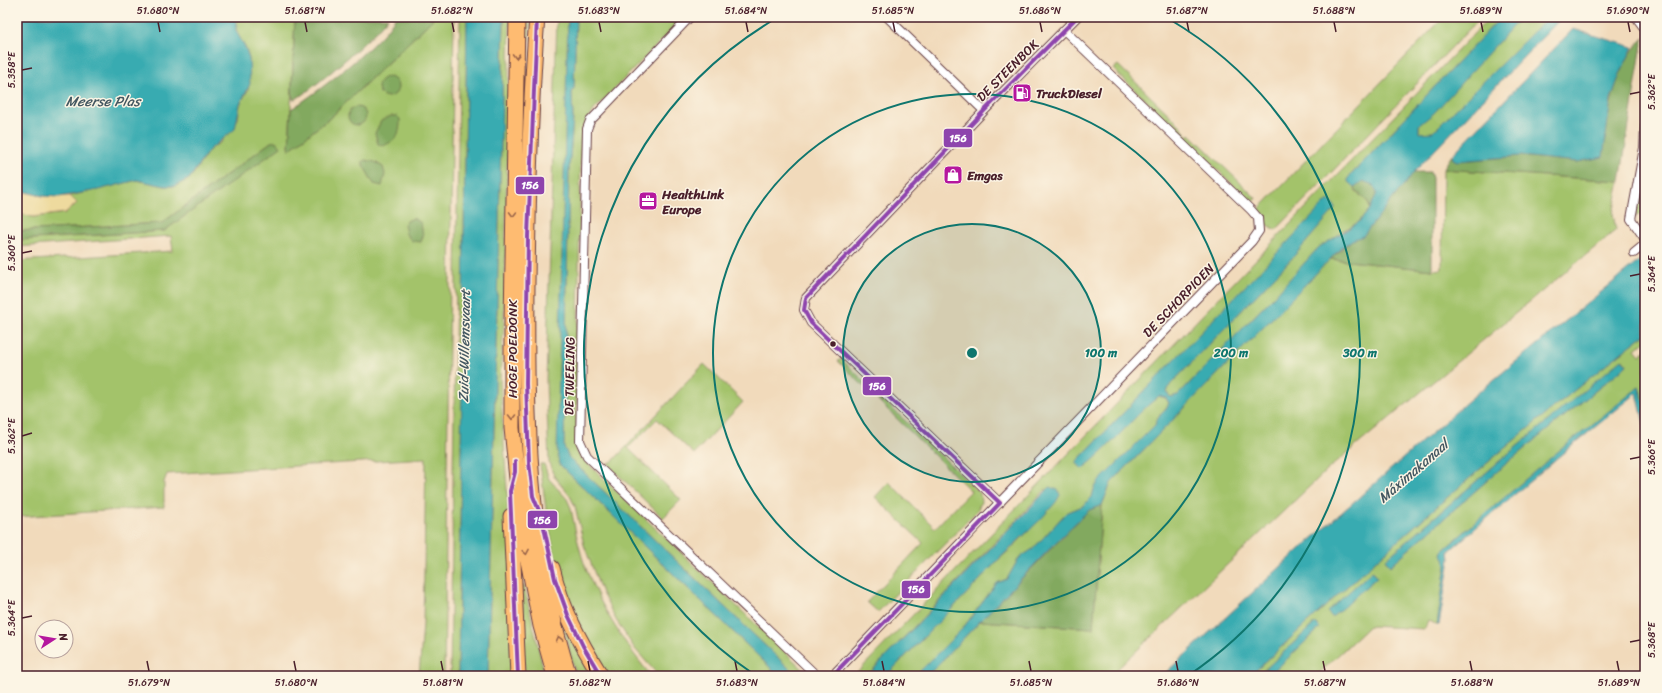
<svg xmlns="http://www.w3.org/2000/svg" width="1662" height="693" viewBox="0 0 1662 693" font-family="Sriracha,sans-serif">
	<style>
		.green { fill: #a3c36b; stroke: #76714b; fill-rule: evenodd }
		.forest { fill: #82a95f; stroke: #666445 }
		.sand { fill: #eeda9e; stroke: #9c7c64 }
		.water { fill: #38abb1; stroke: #41656e }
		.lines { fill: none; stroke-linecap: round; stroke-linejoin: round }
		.street-casing { stroke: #633b41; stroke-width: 10 }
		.highway-casing { stroke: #633b41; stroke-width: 17 }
		.street { stroke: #fff; stroke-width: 8 }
		.highway { stroke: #febb71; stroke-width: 15 }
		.bus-1-casing { stroke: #fcf5e5; stroke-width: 7 }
		.bus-1 { stroke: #8e44ad; stroke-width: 4 }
		.oneway { stroke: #9b654a }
		.ticks { fill: none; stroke: #4a1f2b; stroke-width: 1.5 }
		.ring { fill: none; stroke: #0f766e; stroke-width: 2 }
		.bus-dot { fill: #4a1f2b; stroke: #fcf5e5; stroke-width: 1.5 }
		.labels { text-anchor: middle; stroke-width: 3; stroke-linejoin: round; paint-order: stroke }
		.street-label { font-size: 13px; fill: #4a1f2b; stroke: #fcf5e5 }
		.poi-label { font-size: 13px; font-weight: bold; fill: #4a1f2b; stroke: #fcf5e5; text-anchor: start }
		.water-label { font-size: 14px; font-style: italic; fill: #435761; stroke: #fcf5e5 }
		.centre { fill: #0f766e; stroke: #fcf5e5; stroke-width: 2 }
		.ring-label { font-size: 12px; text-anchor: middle; font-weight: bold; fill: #0f766e; stroke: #fcf5e5; stroke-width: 3; stroke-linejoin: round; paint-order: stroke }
		.line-badge { stroke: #fcf5e5; stroke-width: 1.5 }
		.badge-label { font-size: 11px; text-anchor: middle; font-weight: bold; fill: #fff }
		.neatline { fill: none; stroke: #4a1f2b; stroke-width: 1.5 }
		.ticks-label { font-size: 10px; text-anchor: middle; fill: #4a1f2b }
	</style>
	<rect width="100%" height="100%" fill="#fcf5e5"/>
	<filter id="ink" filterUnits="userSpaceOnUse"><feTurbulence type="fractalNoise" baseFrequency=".025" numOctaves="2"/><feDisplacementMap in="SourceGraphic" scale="8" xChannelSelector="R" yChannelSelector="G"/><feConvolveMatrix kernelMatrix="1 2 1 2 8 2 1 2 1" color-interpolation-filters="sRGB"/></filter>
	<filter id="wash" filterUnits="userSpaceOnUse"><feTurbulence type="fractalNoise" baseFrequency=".012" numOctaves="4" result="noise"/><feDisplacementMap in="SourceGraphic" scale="16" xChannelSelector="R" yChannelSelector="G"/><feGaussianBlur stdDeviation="0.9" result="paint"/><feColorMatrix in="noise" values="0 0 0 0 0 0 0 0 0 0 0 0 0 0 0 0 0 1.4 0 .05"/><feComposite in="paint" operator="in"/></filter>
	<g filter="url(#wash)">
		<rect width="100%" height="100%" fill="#f1dabb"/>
		<path class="green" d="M239 17H295L289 150 330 118 432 20V17H454L444 676H419L423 624 426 458 167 474 164 482V507L17 517V261L173 251 171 236 17 247V240L164 231 280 146 271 142 162 223 17 231V213L33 217 65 213 77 203 70 196 137 180 165 186H175L189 179 194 173 209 150 221 142 238 119 240 104 248 90 249 59 246 49 236 31 237 21Z
			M460 17H467L458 676H450Z
			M504 17H510L504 324 500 379 512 570 513 676H488Z
			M523 17H531L525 79H522Z
			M557 17H568L559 464 779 676H659L635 649 616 620 602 593 584 545 575 506 570 496 554 476 549 463 546 382Z
			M576 17H684L594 110 583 128 581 143 576 450 581 457 810 676H797L569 458 564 447 569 170 573 118 572 93 574 88Z
			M1444 17H1481L1276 230 1265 223 1264 215 1259 209Z
			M1490 17H1501L1348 178 1354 187 1356 186 1355 191 1368 202 1370 209 1359 222 1342 231 1275 295 1178 395 1170 397 1167 392 1170 385 1295 255 1334 209V205L1329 201 1076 462 1128 424 1138 413 1159 396 1166 398 1169 404 1158 417 1155 425 1099 481 1094 489 1092 497 1083 506 1066 513 1033 549 1019 558 1007 579 997 583 963 628 915 676H886L977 583 997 561 1013 547 1048 510 1046 489 867 676H854Z
			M1548 17 1433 132 1419 134V125L1434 112 1520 18Z
			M1118 65 1183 128 1182 129 1188 136 1190 134 1256 198 1252 203 1113 69Z
			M1645 165V211L1635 217Z
			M1443 169 1620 181 1613 214 1616 230 1327 470 1110 676H927L980 621 1093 628 1102 505 1111 483 1330 259 1432 270 1442 269Z
			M1645 334V341L1635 349 1640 355 1645 351V406L1639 387 1442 551 1446 565 1437 625 1428 620 1425 629 1369 626 1316 676H1269L1320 628 1315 623 1258 676H1250C1377 557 1508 441 1645 334ZM1623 359 1627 365 1507 463 1390 566 1385 560 1502 459ZM1373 571 1377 577 1332 617 1328 612Z
			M841 359 980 493 981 502 977 511 878 612 867 602 923 543 875 497 889 482 935 528 971 491 838 361Z
			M704 364 743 402 694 454 657 419 628 448 681 500 663 518 608 465 609 462H612Z
			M540 464H544L549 479 567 499 571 508C575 529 579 551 587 571 602 610 625 644 651 676H605L586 645 559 577 547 517Z
			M521 586H524L545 676H524L523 620Z
			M555 596 597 676H576Z"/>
		<path class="forest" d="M295 17H388C383 29 305 97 293 100L292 89Z
			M395 17H432V20L330 118 289 150 291 109C313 96 387 39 395 17Z
			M1643 38 1620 181 1443 169 1452 155 1453 159 1458 161 1521 156 1577 162 1603 157C1607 117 1613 68 1643 38Z
			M378 87a10 10 0 1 1 20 0a10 10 0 1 1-20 0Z
			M348 116a9 9 0 1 1 18 0a9 9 0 1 1-18 0Z
			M391 116H397L400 119C400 135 397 140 383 146L378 144 375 133 381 121Z
			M276 141 281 147 164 231 17 240V231L162 223 271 142Z
			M365 160 375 162 383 167 385 174 382 186 374 184 363 165V161Z
			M1414 172H1430L1432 178V270L1330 259 1352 240 1363 236Z
			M1363 181 1373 184 1377 193 1370 209 1368 202 1355 190 1356 186Z
			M413 218 421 223 423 236 421 242 412 241 406 234 404 224 407 221Z
			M1102 505 1093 628 980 621 1089 510Z"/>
		<path class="sand" d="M17 190 43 196H70L77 203 65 213 33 217 17 213Z"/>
		<path class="water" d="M17 17H239L236 21V31L246 49 249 59 250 84 240 104 235 129 209 150 189 179 175 186H165L137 180 98 190 59 197 43 196 17 190Z
			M467 17H504L488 676H458Z
			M568 17H576L574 88 572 93 573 118 569 170 564 447 569 458 797 676H779L559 464 557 450Z
			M1501 17H1521L1434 113 1419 125V133L1433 132 1548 17H1562L1414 172 1363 236 1352 240 1340 249 1111 483 1102 505 1089 510 1063 535 927 676H915L963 628 997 583 1007 579 1019 558 1033 549 1066 513 1083 506 1092 497 1094 489 1099 481 1155 425C1158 415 1165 412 1169 403L1166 398 1159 396C1131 418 1111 448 1082 469L1076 462 1326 202 1329 200 1334 205 1335 209 1295 255 1170 385 1167 392 1170 397 1178 395 1275 295 1318 248 1359 222 1370 209 1377 193 1373 185 1363 181 1354 187 1348 182V178Z
			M1573 29 1633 47 1620 74 1611 99 1603 157 1577 162 1521 156 1457 161 1453 159 1452 155Z
			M1645 256V334C1508 441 1377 557 1250 676H1162L1289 559 1469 400Z
			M1622 359 1627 365 1507 463 1390 566 1385 560 1502 459Z
			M1639 387 1645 406V428L1637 393 1557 458 1449 551 1450 559 1439 625H1437L1446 565 1444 558 1441 554 1442 551 1555 454Z
			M1050 487 1058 490 1060 495 1056 502 1041 519 997 561 977 583 886 676H867Z
			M1372 571 1377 577 1332 617 1327 612Z
			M1315 623 1320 628 1269 676H1258Z"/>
	</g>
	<g filter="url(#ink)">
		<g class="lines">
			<defs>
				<path id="street" d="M690 17 597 114 590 121 587 129 580 441 587 456 817 676
					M887 17 984 111
					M1636 17 1645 29
					M1645 127 1644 148 1631 219 1645 239
					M1634 253 1645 244
					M1000 503 811 323 804 310 806 298 984 111 1077 17
					M832 676 1252 241 1259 231 1258 218 1251 210 1064 30"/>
				<path id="highway" d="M517 17 512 322V428L522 530 541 626 555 676
					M537 17C530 106 528 195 527 284 526 419 527 545 569 676
					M511 516 518 676
					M552 568C561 607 580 642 601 676"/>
			</defs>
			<use href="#street" class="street-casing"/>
			<use href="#highway" class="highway-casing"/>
			<use href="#street" class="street"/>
			<use href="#highway" class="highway"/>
			<defs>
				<path id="bus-1" d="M537 17 528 236 526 384 529 462 533 496 542 518 555 579 568 615 583 646 601 676
					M515 461V472L510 491 518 676
					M1000 503 811 323 804 310 806 298 984 111 1077 17
					M832 676 1000 503"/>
			</defs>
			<use href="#bus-1" class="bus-1-casing"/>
			<use href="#bus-1" class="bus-1"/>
		</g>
		<defs><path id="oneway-chevron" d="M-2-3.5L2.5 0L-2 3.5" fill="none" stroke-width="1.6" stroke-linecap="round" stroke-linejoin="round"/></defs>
		<g class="oneway">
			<use href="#oneway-chevron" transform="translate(516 56) rotate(91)"/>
			<use href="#oneway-chevron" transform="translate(513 214) rotate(91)"/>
			<use href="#oneway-chevron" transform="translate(512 417) rotate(90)"/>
			<use href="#oneway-chevron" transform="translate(526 552) rotate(80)"/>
			<use href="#oneway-chevron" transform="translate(559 639) rotate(-104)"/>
		</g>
	</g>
	<path class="ticks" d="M158 22 160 32M305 22 307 32M452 22 454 32M599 22 601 32M746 22 748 32M893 22 895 32M1040 22 1042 32M1187 22 1189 32M1334 22 1336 32M1481 22 1483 32M1628 22 1630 32M22 70 32 68M1630 94 1640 92M22 253 32 251M1630 276 1640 274M22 436 32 433M1630 459 1640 457M22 618 32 616M1630 642 1640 640M147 661 149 671M294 661 296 671M441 661 443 671M588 661 590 671M735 661 737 671M882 661 884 671M1029 661 1031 671M1176 661 1178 671M1323 661 1325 671M1470 661 1472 671M1617 661 1619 671"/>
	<circle cx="972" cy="353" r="129" fill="#0f766e" fill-opacity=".12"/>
	<g class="ring">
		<circle cx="972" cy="353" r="129"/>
		<circle cx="972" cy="353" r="259"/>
		<path d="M755 675A388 388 0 0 1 775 19M1169 19A388 388 0 0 1 1189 675"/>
	</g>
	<defs>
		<symbol id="fuel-square" viewBox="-11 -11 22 22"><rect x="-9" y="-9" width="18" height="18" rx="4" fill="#b5179e" stroke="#fcf5e5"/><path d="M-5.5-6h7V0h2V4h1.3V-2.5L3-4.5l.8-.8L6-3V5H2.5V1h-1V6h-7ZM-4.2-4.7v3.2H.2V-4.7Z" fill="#fff"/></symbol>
		<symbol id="shop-square" viewBox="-11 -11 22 22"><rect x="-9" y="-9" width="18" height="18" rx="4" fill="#b5179e" stroke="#fcf5e5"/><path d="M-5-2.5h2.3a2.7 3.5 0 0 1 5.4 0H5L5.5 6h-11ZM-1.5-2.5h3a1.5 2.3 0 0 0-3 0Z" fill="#fff"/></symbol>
		<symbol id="office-square" viewBox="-11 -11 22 22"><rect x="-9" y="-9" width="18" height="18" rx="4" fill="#b5179e" stroke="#fcf5e5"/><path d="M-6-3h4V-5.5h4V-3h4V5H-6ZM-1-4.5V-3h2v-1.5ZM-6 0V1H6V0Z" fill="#fff"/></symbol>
	</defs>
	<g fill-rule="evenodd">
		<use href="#fuel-square" x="1011" y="82" width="22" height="22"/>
		<use href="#shop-square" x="942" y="164" width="22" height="22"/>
		<use href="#office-square" x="637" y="190" width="22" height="22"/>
	</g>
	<circle class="bus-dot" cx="833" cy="344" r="3.5"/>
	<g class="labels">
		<g class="street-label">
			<text transform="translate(1007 70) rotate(-45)" y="5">DE STEENBOK</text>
			<text transform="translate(1178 300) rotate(-46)" y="5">DE SCHORPIOEN</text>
			<text transform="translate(512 349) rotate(-90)" y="5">HOGE POELDONK</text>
			<text transform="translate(569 376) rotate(-89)" y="5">DE TWEELING</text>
		</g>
		<g class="poi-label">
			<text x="1036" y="98">TruckDiesel</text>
			<text x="967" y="180">Emgas</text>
			<text x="662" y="199">HealthLink<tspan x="662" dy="15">Europe</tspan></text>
		</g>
		<g class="water-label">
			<text x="103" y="106">Meerse Plas</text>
			<text transform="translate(464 346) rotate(-89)" y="5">Zuid-Willemsvaart</text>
			<text transform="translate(1413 471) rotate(-41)" y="5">Máximakanaal</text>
		</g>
	</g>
	<circle cx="972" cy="353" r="6" class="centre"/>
	<g class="ring-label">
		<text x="1101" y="357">100 m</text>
		<text x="1231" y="357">200 m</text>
		<text x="1360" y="357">300 m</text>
	</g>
	<g class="line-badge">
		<rect x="943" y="128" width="30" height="20" rx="4" fill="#8e44ad"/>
		<rect x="515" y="176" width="30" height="19" rx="4" fill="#8e44ad"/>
		<rect x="862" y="376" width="30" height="20" rx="4" fill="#8e44ad"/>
		<rect x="527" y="510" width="31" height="19" rx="4" fill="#8e44ad"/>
		<rect x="901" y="580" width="30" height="19" rx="4" fill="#8e44ad"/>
	</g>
	<g class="badge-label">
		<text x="958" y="142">156</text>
		<text x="530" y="189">156</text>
		<text x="877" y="390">156</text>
		<text x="542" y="524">156</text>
		<text x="916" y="593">156</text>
	</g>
	<rect width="1662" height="693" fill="none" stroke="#fcf5e5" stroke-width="44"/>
	<g transform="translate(54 639) rotate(78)"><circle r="19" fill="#fcf5e5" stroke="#b59f9b"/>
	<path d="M0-3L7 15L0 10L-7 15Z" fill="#b5179e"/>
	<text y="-6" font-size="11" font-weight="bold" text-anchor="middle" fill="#4a1f2b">N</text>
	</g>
	<rect x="22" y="22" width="1618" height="649" class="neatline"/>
	<g class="ticks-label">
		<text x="158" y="14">51.680°N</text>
		<text x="305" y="14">51.681°N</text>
		<text x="452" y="14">51.682°N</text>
		<text x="599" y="14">51.683°N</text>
		<text x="746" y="14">51.684°N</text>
		<text x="893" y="14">51.685°N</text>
		<text x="1040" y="14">51.686°N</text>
		<text x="1187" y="14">51.687°N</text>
		<text x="1334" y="14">51.688°N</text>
		<text x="1481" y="14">51.689°N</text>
		<text x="1628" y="14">51.690°N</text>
		<text transform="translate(11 70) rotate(-90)" y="4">5.358°E</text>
		<text transform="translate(1651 92) rotate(-90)" y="4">5.362°E</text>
		<text transform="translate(11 253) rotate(-90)" y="4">5.360°E</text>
		<text transform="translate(1651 274) rotate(-90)" y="4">5.364°E</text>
		<text transform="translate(11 436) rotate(-90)" y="4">5.362°E</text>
		<text transform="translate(1651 457) rotate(-90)" y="4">5.366°E</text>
		<text transform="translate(11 618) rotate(-90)" y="4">5.364°E</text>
		<text transform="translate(1651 640) rotate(-90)" y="4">5.368°E</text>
		<text x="149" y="686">51.679°N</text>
		<text x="296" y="686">51.680°N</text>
		<text x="443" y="686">51.681°N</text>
		<text x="590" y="686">51.682°N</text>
		<text x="737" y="686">51.683°N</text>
		<text x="884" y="686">51.684°N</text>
		<text x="1031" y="686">51.685°N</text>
		<text x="1178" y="686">51.686°N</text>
		<text x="1325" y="686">51.687°N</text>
		<text x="1472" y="686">51.688°N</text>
		<text x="1619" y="686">51.689°N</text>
	</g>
</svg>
